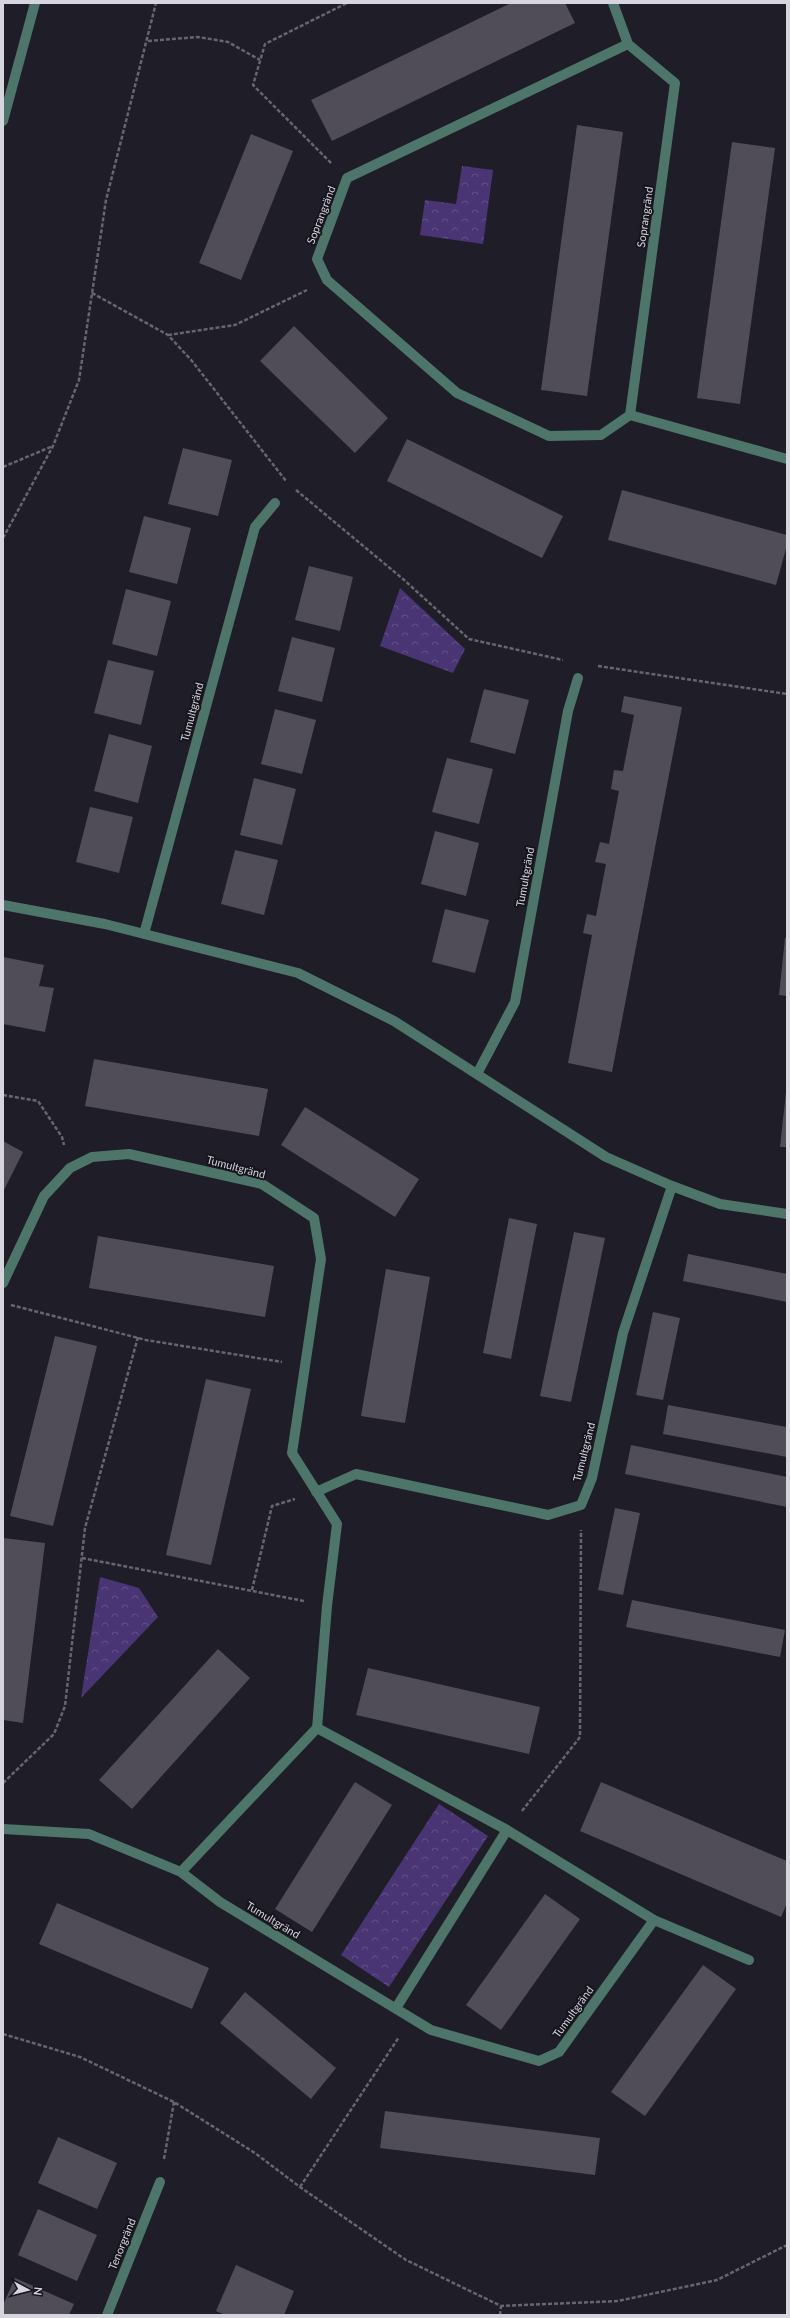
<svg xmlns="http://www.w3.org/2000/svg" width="790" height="2318" viewBox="0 0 790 2318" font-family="Lato,sans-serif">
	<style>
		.park { fill: url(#park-crowns) }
		.building { fill: #504d59 }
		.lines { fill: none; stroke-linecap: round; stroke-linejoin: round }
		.path { stroke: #67656e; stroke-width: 2.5; stroke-dasharray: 4 2; stroke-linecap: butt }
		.minor { stroke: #4d7569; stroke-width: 10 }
		.labels { text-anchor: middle; stroke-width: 4; stroke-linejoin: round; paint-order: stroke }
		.street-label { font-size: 11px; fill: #d6d4dc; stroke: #16141d }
	</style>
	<defs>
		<pattern id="park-crowns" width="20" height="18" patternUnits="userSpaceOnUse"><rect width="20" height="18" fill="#493574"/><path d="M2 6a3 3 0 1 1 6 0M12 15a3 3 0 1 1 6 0" fill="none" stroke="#625187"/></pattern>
	</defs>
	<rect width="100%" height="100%" fill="#1f1d27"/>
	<path class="park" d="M462 166 493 170 483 244 420 235 425 200 456 204Z
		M400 588 465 649 453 673 380 646Z
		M100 1577 139 1588 158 1617 81 1698Z
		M439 1804 488 1836 389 1987 341 1955Z"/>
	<path class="building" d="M511 3H565L575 23 332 141 311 100Z
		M577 125 623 132 587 396 541 390Z
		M251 134 293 151 241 280 199 263Z
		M732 142 775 148 740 404 697 398Z
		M294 326 388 418 355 453 260 361Z
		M407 439 563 516 542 558 387 481Z
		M183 448 232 460 218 516 168 504Z
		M622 490 787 535V545L776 585 608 540Z
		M144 516 191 528 177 584 129 572Z
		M309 566 353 577 340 631 295 620Z
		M126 589 171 601 157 656 112 644Z
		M292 637 335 648 322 702 278 691Z
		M108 660 154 671 141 725 94 713Z
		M484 689 529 700 515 754 470 742Z
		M624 696 682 707 612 1072 568 1063 592 935 583 933 587 914 596 916 606 864 595 862 600 842 609 844 619 791 611 789 614 770 623 771 634 715 621 712Z
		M275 709 316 720 302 774 261 764Z
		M109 734 152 746 138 803 94 791Z
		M447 758 493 769 479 824 432 812Z
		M254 778 296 789 282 845 240 835Z
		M90 807 133 817 119 873 76 862Z
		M435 831 479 843 466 896 421 884Z
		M235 850 278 860 264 915 221 904Z
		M445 909 489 920 475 973 432 962Z
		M785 938H787V996L779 995Z
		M3 957 44 965 39 986 54 988 45 1032 3 1024Z
		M94 1059 268 1089 259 1136 85 1106Z
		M786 1092H787V1147H780Z
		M305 1107 419 1179 395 1217 281 1145Z
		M3 1141 23 1152 3 1192Z
		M509 1218 537 1224 511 1359 483 1353Z
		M574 1232 605 1238 571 1402 540 1396Z
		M98 1236 274 1266 265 1317 89 1288Z
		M688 1254 787 1274V1302L683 1281Z
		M386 1269 430 1277 405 1423 361 1416Z
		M653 1312 680 1318 663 1400 636 1395Z
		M55 1336 97 1346 53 1526 10 1516Z
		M206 1379 251 1389 211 1565 166 1555Z
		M668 1405 787 1427V1457L663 1434Z
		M631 1445 787 1477V1507L625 1474Z
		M615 1508 640 1513 623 1595 598 1590Z
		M3 1538 45 1543 23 1723 3 1720Z
		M632 1600 785 1630 780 1657 626 1627Z
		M218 1649 250 1678 132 1809 99 1780Z
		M368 1668 540 1707 529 1754 356 1715Z
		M355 1782 392 1805 312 1932 275 1909Z
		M601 1782 787 1861V1903L781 1917 580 1831Z
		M545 1894 580 1919 501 2030 466 2005Z
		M57 1903 209 1968 192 2009 39 1944Z
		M703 1965 736 1989 645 2116 611 2092Z
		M245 1992 336 2068 311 2099 220 2023Z
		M385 2111 600 2138 595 2175 380 2148Z
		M58 2137 117 2163 97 2209 38 2183Z
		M38 2209 97 2235 77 2281 18 2255Z
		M236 2265 294 2291 284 2315H225L216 2311Z
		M15 2278 74 2304 69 2315H3V2305Z"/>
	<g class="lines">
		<path class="path" d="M148 41 198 37 228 42 260 60
			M331 163 253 85 265 44 347 3
			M92 293 168 335 192 361 286 481
			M168 335 235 325 307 290
			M3 467 53 446
			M296 490 403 579 469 639 563 660
			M3 538 53 446 79 380 106 200 156 3
			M598 666 787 694
			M3 1095 38 1101 62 1137 64 1145
			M11 1305 146 1340 282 1362
			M82 1558 304 1601
			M252 1590 272 1506 295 1499
			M3 1783 54 1734 65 1706 85 1528 138 1337
			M522 1811 580 1737 581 1530
			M3 2034 80 2057 174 2102 255 2153 300 2187 406 2260 501 2306 618 2301 717 2280 787 2245
			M164 2159 174 2102
			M300 2187 399 2037
			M500 2315 501 2306"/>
		<path class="minor" d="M613 3 628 44 347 178 317 259 327 280 457 393 549 436 601 435 630 415 787 459
			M628 44 675 83 630 415
			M3 121 35 3
			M3 905 105 924 298 973 394 1021 606 1157 672 1186 720 1204 787 1214
			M144 934 255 527 275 503
			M477 1074 515 1002 568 711 578 678
			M3 1283 44 1196 70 1168 92 1157 129 1154 262 1184 314 1218 321 1259 292 1453 337 1524 327 1606 317 1728 507 1830 654 1920 559 2052 539 2061 431 2030 220 1902 181 1872 89 1834 3 1829
			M316 1492 356 1474 548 1515 581 1505 592 1478 623 1333 672 1186
			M181 1872 317 1728
			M654 1920 749 1960
			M396 2008 507 1830
			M107 2315 160 2182"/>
	</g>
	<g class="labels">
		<g class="street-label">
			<text transform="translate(321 215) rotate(-69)" y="4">Soprangränd</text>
			<text transform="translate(645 217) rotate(-82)" y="4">Soprangränd</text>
			<text transform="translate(192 712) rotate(-75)" y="4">Tumultgränd</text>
			<text transform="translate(525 877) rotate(-80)" y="4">Tumultgränd</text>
			<text transform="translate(236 1167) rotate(15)" y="4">Tumultgränd</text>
			<text transform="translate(584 1452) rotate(-76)" y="4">Tumultgränd</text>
			<text transform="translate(273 1920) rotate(31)" y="4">Tumultgränd</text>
			<text transform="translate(573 2012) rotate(-54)" y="4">Tumultgränd</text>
			<text transform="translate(122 2244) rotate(-68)" y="4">Tenorgränd</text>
		</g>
	</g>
	<rect width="790" height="2318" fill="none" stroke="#d6d4dc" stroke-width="8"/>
	<g transform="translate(28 2290) rotate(97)" stroke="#16141d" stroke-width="3" paint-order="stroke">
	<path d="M0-3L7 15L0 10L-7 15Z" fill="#d6d4dc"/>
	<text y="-6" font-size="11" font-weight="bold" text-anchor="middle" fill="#d6d4dc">N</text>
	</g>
</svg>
